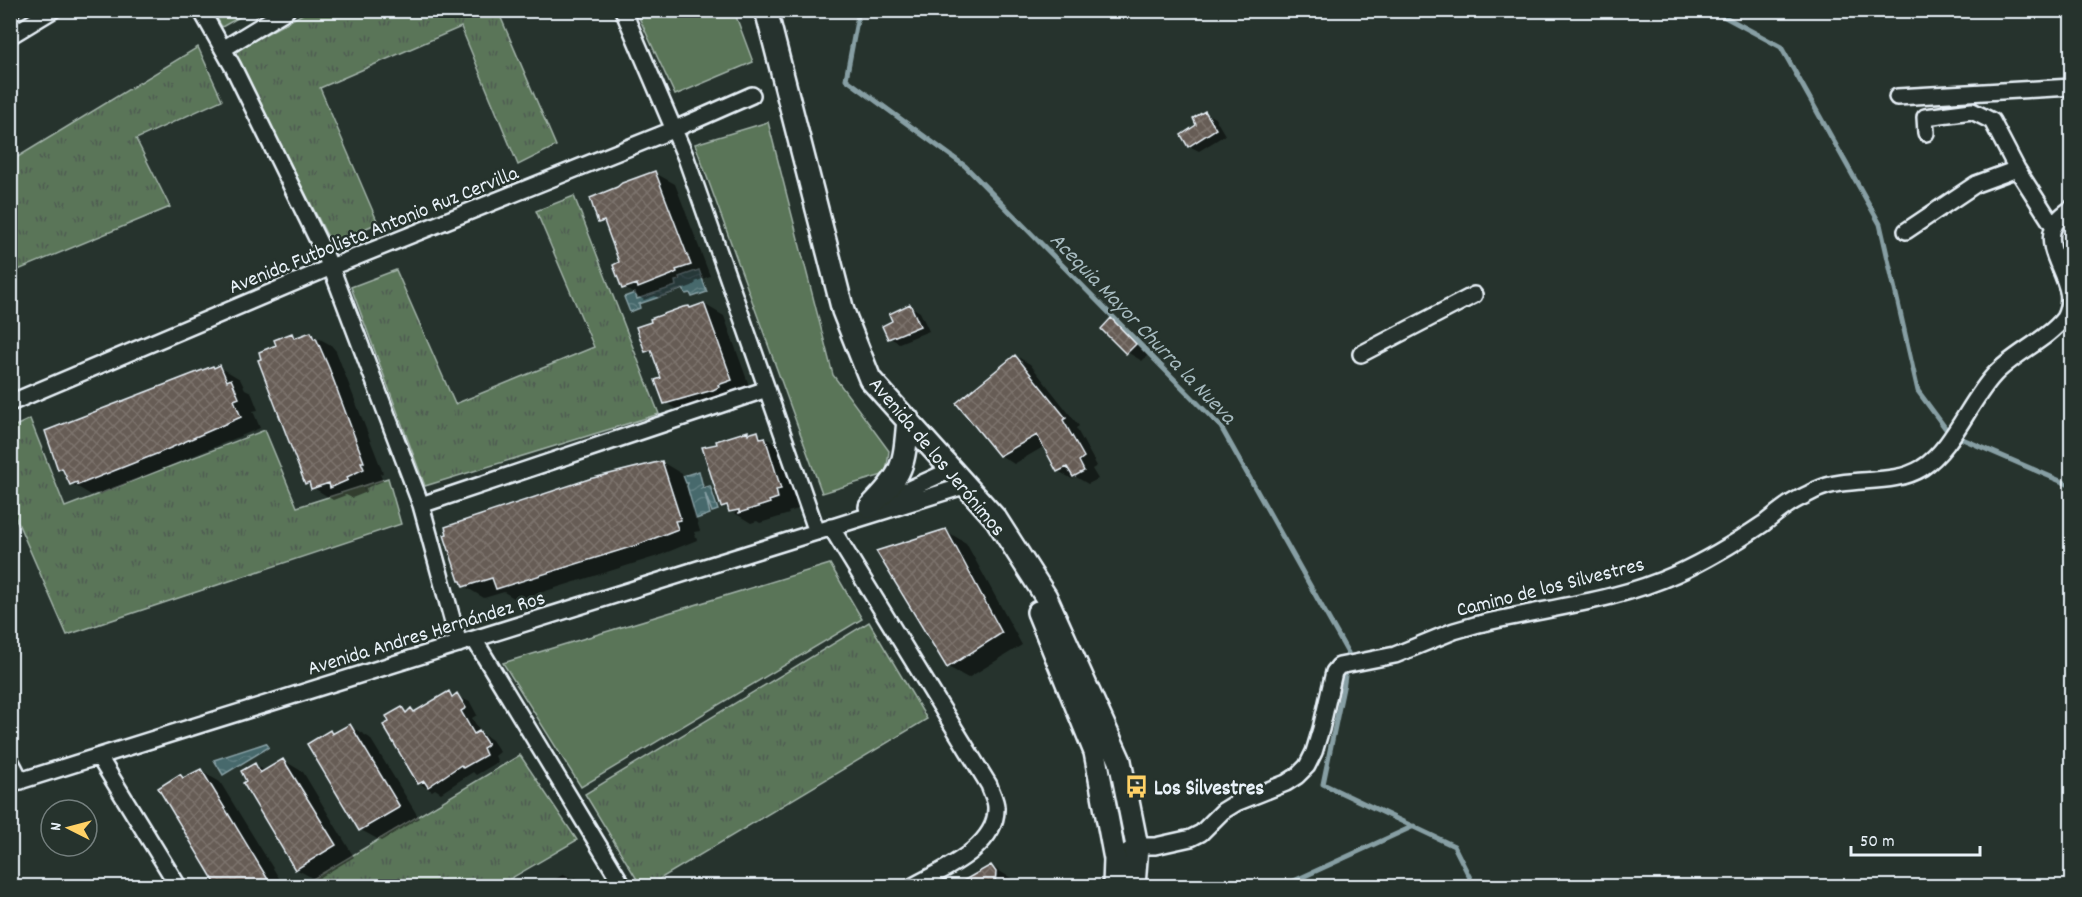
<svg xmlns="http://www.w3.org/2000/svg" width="2082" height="897" viewBox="0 0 2082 897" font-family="Dekko,sans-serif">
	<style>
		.green { fill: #5a7459; stroke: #a1b2a8; stroke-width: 1.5 }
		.park { fill: url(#park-tufts); stroke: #a1b2a8; stroke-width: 1.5 }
		.water { fill: url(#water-waves); stroke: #879fa4; stroke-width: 1.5 }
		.shadow { fill: #0007 }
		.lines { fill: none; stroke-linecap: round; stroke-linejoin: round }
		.stream { stroke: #879fa4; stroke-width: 5 }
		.building { fill: url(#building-cross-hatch); stroke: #e8f1f8; stroke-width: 1.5 }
		.street-casing { stroke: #e8f1f8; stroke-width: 20 }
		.secondary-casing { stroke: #e8f1f8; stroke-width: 26 }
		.street { stroke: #26332d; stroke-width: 15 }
		.secondary { stroke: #26332d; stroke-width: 21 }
		.labels { text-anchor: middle; stroke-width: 5; stroke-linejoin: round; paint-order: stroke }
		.street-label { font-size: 21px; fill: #e8f1f8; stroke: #26332d }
		.poi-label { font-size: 21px; font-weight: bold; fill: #e8f1f8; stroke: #26332d; text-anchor: start }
		.water-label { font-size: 22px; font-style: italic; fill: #a7bbc0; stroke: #26332d }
	</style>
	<defs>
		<pattern id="park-tufts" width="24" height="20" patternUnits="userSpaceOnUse" patternTransform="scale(1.5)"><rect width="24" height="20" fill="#5a7459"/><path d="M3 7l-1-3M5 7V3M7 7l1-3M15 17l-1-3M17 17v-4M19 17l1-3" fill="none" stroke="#4f5c51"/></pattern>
		<pattern id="water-waves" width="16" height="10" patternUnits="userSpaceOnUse" patternTransform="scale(1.5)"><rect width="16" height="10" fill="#46696c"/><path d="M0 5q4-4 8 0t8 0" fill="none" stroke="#617f82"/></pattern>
		<pattern id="building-cross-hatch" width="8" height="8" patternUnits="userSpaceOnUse" patternTransform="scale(1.5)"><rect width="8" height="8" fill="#665b54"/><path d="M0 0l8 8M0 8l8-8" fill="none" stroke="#7c736d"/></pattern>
	</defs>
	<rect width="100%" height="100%" fill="#26332d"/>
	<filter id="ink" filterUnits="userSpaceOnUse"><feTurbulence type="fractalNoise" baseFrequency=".0167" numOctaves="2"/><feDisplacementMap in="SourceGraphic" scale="12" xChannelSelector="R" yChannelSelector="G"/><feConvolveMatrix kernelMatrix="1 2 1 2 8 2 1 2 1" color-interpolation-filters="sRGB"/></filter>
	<g filter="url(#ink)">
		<path class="green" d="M213 11H250L222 27Z
			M636 11H734L753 62 675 95Z
			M768 122 833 375 889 451 886 474 822 493 695 144Z
			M830 564 862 619 581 787 503 663Z"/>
		<path class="park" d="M308 11H498L556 146 518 165 461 27 320 88 378 223 331 243 233 52Z
			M198 47 222 100 136 139 170 207 11 273V161Z
			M574 196 659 414 425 486 351 287 396 270 455 404 594 347 536 211Z
			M30 419 65 507 265 430 297 507 388 478 401 524 67 635 11 507V428Z
			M869 622 927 719 648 886H641L585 794Z
			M520 755 577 840 498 886H301Z"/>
		<path class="water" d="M699 270 707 292 692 297 690 293 686 294 683 289 639 304 640 308 630 312 624 297 635 293 637 299 676 286 675 281 680 280 679 277Z
			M699 471 703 487 700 489 710 486 718 510 712 512 705 493 710 514 696 519 687 486 688 483H686L683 476Z
			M266 743 269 747 223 775 214 760Z"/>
		<path class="shadow" d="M1205 113 1215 118 1225 135 1199 151 1189 146Z
			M655 173 675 184 710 276 695 282 696 283 692 286 659 298 655 296 644 300 624 288 621 263 607 226 600 222Z
			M704 304 724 316 751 391 686 415 666 403 663 379 655 356 647 351 691 309Z
			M910 306 920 312 929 331 899 343 890 338 894 322Z
			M1111 320 1126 329 1150 353 1142 361 1127 352Z
			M311 334 331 345 336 351 383 473 380 474 383 481 366 488 367 492 352 498 346 495 333 500 306 483 278 346 292 335 298 338Z
			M1016 356 1030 364 1079 426 1076 428 1097 466 1092 469 1098 479 1088 484 1076 477 1072 479 1058 471 1045 446 1014 464 1000 455Z
			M220 367 240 379 245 389 251 392 258 410 253 411 260 428 99 495 96 493 91 495 71 483 66 473 59 469Z
			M747 433 750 435 758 433 785 450 800 500 795 501 798 509 788 512 789 514 760 523 757 521 751 523 723 506 719 445Z
			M662 462 682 474 700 531 694 532 697 540 658 556 517 600 504 592 484 598 464 586Z
			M946 531 966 543 1022 645 968 678 948 667Z
			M449 693 470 702 477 715 472 718 481 733 492 740 500 752 495 756 498 762 476 775 473 772 441 793 435 789 432 791 419 783 385 726 391 722 402 709 408 712 412 710 416 712Z
			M350 726 370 738 419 818 381 841 361 830 330 732 335 735Z
			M283 760 303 772 354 857 316 880 296 869 248 782 255 765 266 771Z
			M201 771 220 782 284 886H219L160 788 180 775 185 779Z
			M991 866 1011 878 1016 886H957Z
			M564 874 572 879 575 877 590 886H543Z"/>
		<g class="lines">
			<path class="stream" d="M859 10 846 79 965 166 1221 427 1348 653 1344 683 1323 784 1454 846 1474 886
				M1712 10 1781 47 1880 224 1918 391 1946 429
				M1958 437 2072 486
				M1283 886 1414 826"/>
		</g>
		<path class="building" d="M1205 111 1216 129 1188 147 1181 135 1196 125 1193 118Z
			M655 171 691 265 676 270 677 272 671 275 638 288 637 284 622 289 613 265 619 262 604 221 598 223 590 198 617 187 622 183Z
			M704 303 732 380 718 385 719 387 713 390 664 404 655 380 661 378 651 350 645 352 636 327 651 322 650 319 683 307 689 306 690 308Z
			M910 304 920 326 888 339 882 326 892 321 889 314Z
			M1111 318 1136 344 1126 354 1101 329Z
			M311 332 314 339 316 338 329 368 364 462H361L364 469 347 477 348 480 330 488 329 483 311 489 309 482 305 484 258 360 261 359 259 352 276 345 274 340 292 333 294 338Z
			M1015 355 1066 418 1063 420 1084 457 1079 461 1084 471 1073 477 1067 467 1057 472 1037 435 999 456 956 403Z
			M220 365 227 381 231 379 239 398 234 400 241 417 159 453 78 485 77 482 70 485 62 468 58 470 45 431 213 366 214 368Z
			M748 431V434L758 431 760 438 765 437 781 489 776 490 778 498 769 501 770 503 739 513V510L729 512 727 505 721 507 702 447 717 444 716 441Z
			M662 461 681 520 675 521 678 529 637 545 496 589 492 578 463 587 461 581H459L444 535 447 534 445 527 589 479Z
			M946 529 1002 633 947 668 876 551Z
			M449 691 452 697 457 693 466 708 461 711 474 734 479 731 488 745 483 748 486 755 463 768 461 765 428 787 424 781 418 784 383 725 389 722 386 716 402 707 406 713 411 708 414 712Z
			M350 724 400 807 359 831 307 744 330 730 332 734Z
			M283 759 336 845 295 870 243 783 246 781 241 771 255 763 260 773Z
			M201 769 272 886H217L158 788 180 774 183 778Z
			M991 865 996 872 995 886H954Z"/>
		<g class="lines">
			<defs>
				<path id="street" d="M201 10 233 67 331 267 421 505 459 644
					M623 10 686 158 817 532
					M10 11 12 10
					M10 36 53 10
					M223 49 287 10
					M1897 97 2072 87
					M1926 133 1925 117 1972 111 1992 121 2017 169
					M1906 231 1976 184 2017 169 2054 227
					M1361 354 1474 295
					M10 403 331 267 675 129 752 95
					M878 503 953 469
					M421 505 767 389
					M831 527 989 785C991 792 996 800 996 807 998 847 942 870 913 886
					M474 639 623 886
					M99 757 178 886
					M10 760 21 781
					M10 784 967 485
					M1115 859 1137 846H1155L1191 838 1201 833 1223 811 1236 803 1286 783 1297 776 1307 766 1314 752 1321 729 1331 685 1334 672 1339 666 1395 655 1454 631 1475 625C1542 608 1612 603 1676 574 1707 560 1735 543 1763 524 1771 518 1779 511 1788 505 1796 499 1807 495 1816 490 1849 475 1891 487 1922 468 1953 448 1969 402 1994 375 2013 354 2047 340 2064 318 2082 285 2043 258 2053 228 2056 219 2065 213 2072 208"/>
				<path id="secondary" d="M766 10 843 311 870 379 996 519 1046 597 1120 761 1137 846 1134 886
					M870 507C904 473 904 466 908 419
					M1038 612 1095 752 1115 859 1114 886"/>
			</defs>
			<use href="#street" class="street-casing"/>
			<use href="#secondary" class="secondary-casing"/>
			<use href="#street" class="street"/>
			<use href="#secondary" class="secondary"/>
		</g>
	</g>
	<defs>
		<symbol id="bus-bare" viewBox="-9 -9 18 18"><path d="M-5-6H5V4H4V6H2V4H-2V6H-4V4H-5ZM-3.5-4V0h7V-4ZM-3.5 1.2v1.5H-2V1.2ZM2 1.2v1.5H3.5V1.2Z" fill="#ffd166" stroke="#26332d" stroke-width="2.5" paint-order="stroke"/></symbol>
	</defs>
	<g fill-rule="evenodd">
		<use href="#bus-bare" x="1120" y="770" width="33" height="33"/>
	</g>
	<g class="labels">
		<g class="street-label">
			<text transform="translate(373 229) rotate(-22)" y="7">Avenida Futbolista Antonio Ruz Cervilla</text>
			<text transform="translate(938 456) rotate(50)" y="7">Avenida de los Jerónimos</text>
			<text transform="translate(1550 586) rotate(-14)" y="7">Camino de los Silvestres</text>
			<text transform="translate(426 632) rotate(-17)" y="7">Avenida Andres Hernández Ros</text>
		</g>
		<g class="poi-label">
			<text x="1154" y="794">Los Silvestres</text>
		</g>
		<g class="water-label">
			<text transform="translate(1144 327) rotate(46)" y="8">Acequia Mayor Churra la Nueva</text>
		</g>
	</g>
	<rect width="2082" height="897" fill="none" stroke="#26332d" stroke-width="36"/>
	<rect x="18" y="18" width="2046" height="861" fill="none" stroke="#e8f1f8" stroke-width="2" filter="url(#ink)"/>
	<g transform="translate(69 828) rotate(276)"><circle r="28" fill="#26332d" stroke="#747f7e" stroke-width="1.5"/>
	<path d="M0-4.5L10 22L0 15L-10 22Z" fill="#ffd166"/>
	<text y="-9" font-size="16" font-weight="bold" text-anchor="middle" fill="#e8f1f8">N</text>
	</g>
	<path d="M1851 846v9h129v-9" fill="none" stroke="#e8f1f8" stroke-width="3"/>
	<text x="1860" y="846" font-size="18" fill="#e8f1f8" stroke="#26332d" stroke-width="4.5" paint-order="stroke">50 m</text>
</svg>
